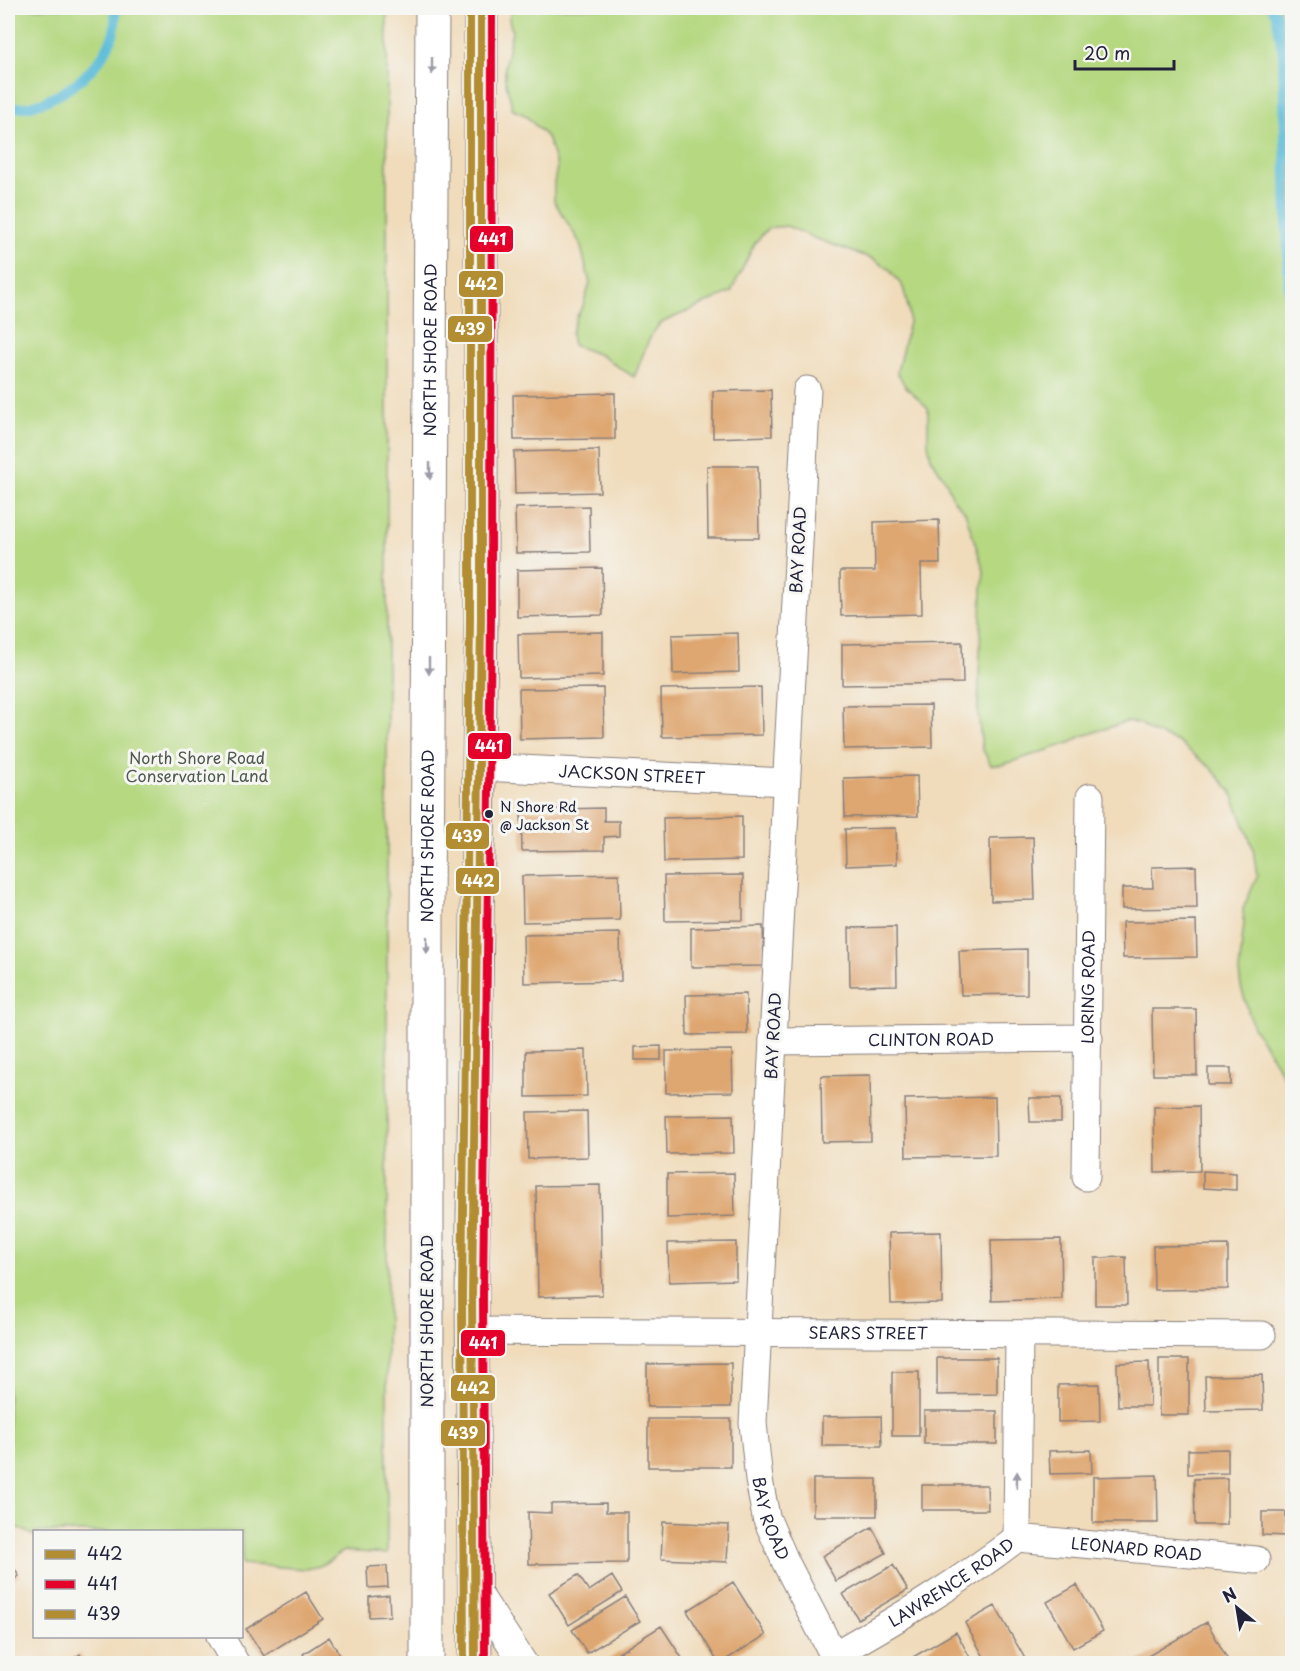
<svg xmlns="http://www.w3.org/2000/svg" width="1300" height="1671" viewBox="0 0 1300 1671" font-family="'Playpen Sans',sans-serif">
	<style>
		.green { fill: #b5d881; stroke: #6c7d5e; stroke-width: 1.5 }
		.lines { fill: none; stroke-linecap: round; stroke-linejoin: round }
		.stream { stroke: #5bbcd9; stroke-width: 10 }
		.building { fill: #dea670 }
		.street-casing { stroke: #897f7b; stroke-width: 29 }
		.highway-casing { stroke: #897f7b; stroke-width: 35 }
		.street { stroke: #fff; stroke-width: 27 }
		.highway { stroke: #fff; stroke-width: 33 }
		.bus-1-casing { stroke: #f6f6f2; stroke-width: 12 }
		.bus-2-casing { stroke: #f6f6f2; stroke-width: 12 }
		.bus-3-casing { stroke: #f6f6f2; stroke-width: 12 }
		.bus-1 { stroke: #b28d31; stroke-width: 8 }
		.bus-2 { stroke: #e4002b; stroke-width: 8 }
		.bus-3 { stroke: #b28d31; stroke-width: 8 }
		.oneway { fill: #9c9ca7 }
		.bus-dot { fill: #22223b; stroke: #f6f6f2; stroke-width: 2 }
		.labels { text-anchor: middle; stroke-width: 6; stroke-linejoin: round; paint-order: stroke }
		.bus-label { font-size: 14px; fill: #22223b; stroke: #f6f6f2; text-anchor: start }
		.street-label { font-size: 16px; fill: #22223b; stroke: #f6f6f2 }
		.park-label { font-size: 16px; fill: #4e5950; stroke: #f6f6f2 }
		.line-badge { stroke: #f6f6f2; stroke-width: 2 }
		.badge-label { font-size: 16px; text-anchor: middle; font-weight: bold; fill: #fff }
	</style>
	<rect width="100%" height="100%" fill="#f6f6f2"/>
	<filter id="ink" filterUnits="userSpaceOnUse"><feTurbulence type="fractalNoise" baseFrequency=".0167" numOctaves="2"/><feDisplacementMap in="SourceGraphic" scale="12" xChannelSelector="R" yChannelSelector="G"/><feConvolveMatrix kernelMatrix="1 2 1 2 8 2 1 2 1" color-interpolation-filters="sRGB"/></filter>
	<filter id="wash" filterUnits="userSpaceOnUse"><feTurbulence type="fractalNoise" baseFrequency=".008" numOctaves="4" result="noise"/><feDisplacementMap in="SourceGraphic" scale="24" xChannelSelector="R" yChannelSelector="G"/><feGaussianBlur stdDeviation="1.35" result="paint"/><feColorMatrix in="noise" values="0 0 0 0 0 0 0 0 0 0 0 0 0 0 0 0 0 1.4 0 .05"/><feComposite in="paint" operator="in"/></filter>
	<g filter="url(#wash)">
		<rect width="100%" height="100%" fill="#f0dcbb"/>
		<path class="green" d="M8 8H387V1554L344 1551 320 1566 306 1569 242 1564V1532H34V1536L19 1528H8Z
			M512 8H1292V1082L1289 1088 1274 1059 1253 1027 1241 987 1239 972 1244 922 1243 909 1257 877 1253 848 1231 791 1211 768 1178 742 1149 731 1140 723 1125 722 1080 737 1072 742 1002 765H991L982 748 978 712 982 590 984 571 965 512 953 499 947 483 931 458 928 444V408L905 386 897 372 909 322V311L903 287 889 269 873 259 814 238 787 226 768 228 755 243 731 292 661 323C646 338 643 358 634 377L600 355 573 345 571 334 577 316 583 306 590 283 580 243 554 201V183L557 167 547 137 525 115 513 110 505 79V65L512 31 509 19Z"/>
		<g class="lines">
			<path class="stream" d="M1272 8 1276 14 1283 54 1292 426
				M8 108C15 107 24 108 31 106 65 97 101 69 113 35 116 27 115 16 116 8"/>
		</g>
		<g id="blocks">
			<path class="building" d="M771 390 772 436 713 438V391Z
				M615 393V439L514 440 513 395Z
				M599 450 600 492 515 494 514 452Z
				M707 466H758L759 538H708Z
				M589 506 590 552 516 553 515 508Z
				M939 520 940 564H921L922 614 841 616 840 571H875L874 522Z
				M602 568 603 615 517 617V570Z
				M603 632V676L519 678 518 634Z
				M738 633 739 672 673 674 672 635Z
				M962 642 963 683 842 685V644Z
				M761 687 762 735 662 737 661 689Z
				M603 688 604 737 520 739 519 689Z
				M931 705 932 747 844 749 843 706Z
				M917 776 918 816 845 817 844 778Z
				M604 808V821H619V836L604 837V850L522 851 521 810Z
				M742 816V860L664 862 663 818Z
				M896 828 897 864 846 866 845 829Z
				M1033 837 1035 900 991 901 990 838Z
				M1196 866 1197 908 1122 909V888H1153L1152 867Z
				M619 874 620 920 523 922 522 876Z
				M743 875V920L665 921 664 876Z
				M1196 921 1197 957 1123 958 1122 922Z
				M763 926 764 966 691 967V928Z
				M896 927 897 985 850 986 849 928Z
				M620 933 621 981 524 983 523 935Z
				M1027 949V994L961 995 959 951Z
				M746 994 747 1034 687 1035 686 995Z
				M1152 1009H1196L1197 1075H1153Z
				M661 1046V1060H635V1047Z
				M586 1050 587 1096 526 1097V1051Z
				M732 1050 733 1092 666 1093V1051Z
				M1208 1068H1231V1085H1208Z
				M870 1075 871 1141 822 1142 821 1076Z
				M995 1097 996 1156 906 1157 905 1099Z
				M1029 1098H1061V1122H1030Z
				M1199 1106 1200 1171 1155 1172 1154 1107Z
				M587 1111 588 1157 528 1159 527 1112Z
				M733 1115 734 1153 667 1154 666 1116Z
				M1203 1171 1236 1173V1190L1203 1188Z
				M734 1173 735 1216 667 1218V1174Z
				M600 1185 602 1295 538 1297 536 1186Z
				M941 1232 942 1303 891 1304 889 1233Z
				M1061 1239 1062 1299 992 1301 991 1240Z
				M736 1242V1280L669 1282 668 1243Z
				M1228 1245V1289L1154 1290 1153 1246Z
				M1126 1257 1127 1305H1095V1258Z
				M937 1358H997V1394L937 1395Z
				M1159 1359H1189V1415H1159Z
				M1149 1362 1150 1406H1118L1117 1363Z
				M731 1363V1407H647V1364Z
				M892 1372H919V1436H892Z
				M1262 1375 1263 1410 1206 1411 1205 1376Z
				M1099 1384 1100 1421 1058 1422V1385Z
				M924 1411H997V1444H924Z
				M881 1416 882 1446H822V1417Z
				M648 1419H731V1467H648Z
				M1228 1449V1473L1188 1474V1450Z
				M1091 1450 1092 1473 1050 1474 1049 1451Z
				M1157 1475 1158 1523H1093V1477Z
				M1227 1478V1525H1195L1194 1479Z
				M813 1479H877V1516H813Z
				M922 1485H987L988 1510H922Z
				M606 1503V1512H627V1563L529 1564 528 1512 551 1513V1504Z
				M1262 1512H1286V1536L1262 1535Z
				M663 1522 729 1525 727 1562 661 1559Z
				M872 1527 886 1553 836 1581 822 1556Z
				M8 1558 19 1576 8 1583Z
				M893 1565 908 1590 858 1619 843 1594Z
				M387 1566 388 1587 368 1588 367 1567Z
				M578 1575 589 1591 612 1576 622 1592 569 1625 549 1593Z
				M733 1582 766 1635 719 1664 687 1611Z
				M1077 1585 1103 1631 1073 1648 1047 1602Z
				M306 1592 323 1619 264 1656 246 1629Z
				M389 1595 390 1616 369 1617V1597Z
				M625 1597 640 1621 587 1653 572 1630Z
				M995 1606 1028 1664H988L965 1623Z
				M1207 1622 1230 1664H1134Z
				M661 1626 682 1658 673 1664H601Z
				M956 1632 972 1661 968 1664H901Z
				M329 1637 340 1655 327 1664H309L303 1654Z
				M80 1654 85 1664H65Z"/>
		</g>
	</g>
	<g filter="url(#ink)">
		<use href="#blocks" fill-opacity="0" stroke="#897f7b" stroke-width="1.5"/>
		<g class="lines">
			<defs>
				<g id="street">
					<path id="s1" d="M807 390 753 1423 759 1480 766 1517 786 1563 838 1664"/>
					<path id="s2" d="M479 767 786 782"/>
					<path id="s3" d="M773 1041 1089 1038"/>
					<path id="s4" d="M1086 1177 1090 797"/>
					<path id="s5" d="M472 1331 1262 1335"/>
					<path id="s6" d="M1017 1538 1256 1560"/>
					<path d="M1017 1538 1019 1334"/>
					<path d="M475 1589 524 1664"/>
					<path d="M220 1636 236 1664"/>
					<path id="s7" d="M834 1655C897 1619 959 1583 1017 1538"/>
				</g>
				<g id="highway">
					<path id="s8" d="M427 1664V920L432 8"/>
					<path d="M475 1664 472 1296 481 618V8"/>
				</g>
			</defs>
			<use href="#street" class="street-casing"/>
			<use href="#highway" class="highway-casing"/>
			<use href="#street" class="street"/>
			<use href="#highway" class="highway"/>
			<defs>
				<path id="bus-1" d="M475 1664 472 1296 481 618V8"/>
				<path id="bus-2" d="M485 1664 483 1296 491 618 492 8"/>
				<path id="bus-3" d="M464 1664 462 1296 470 618V8"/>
			</defs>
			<use href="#bus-1" class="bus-1-casing"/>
			<use href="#bus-2" class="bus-2-casing"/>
			<use href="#bus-3" class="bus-3-casing"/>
			<use href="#bus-1" class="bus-1"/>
			<use href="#bus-2" class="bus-2"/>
			<use href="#bus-3" class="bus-3"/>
		</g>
		<defs><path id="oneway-solid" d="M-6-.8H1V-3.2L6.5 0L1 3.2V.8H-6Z" transform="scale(1.5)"/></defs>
		<g class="oneway">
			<use href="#oneway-solid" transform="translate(432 66) rotate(90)"/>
			<use href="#oneway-solid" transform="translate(430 471) rotate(90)"/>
			<use href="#oneway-solid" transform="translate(429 666) rotate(90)"/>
			<use href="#oneway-solid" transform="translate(427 945) rotate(90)"/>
			<use href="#oneway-solid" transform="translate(1017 1480) rotate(-89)"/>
		</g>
	</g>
	<circle class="bus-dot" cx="489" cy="814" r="5"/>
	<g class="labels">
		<g class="bus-label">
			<text x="500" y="812">N Shore Rd<tspan x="500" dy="18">@ Jackson St</tspan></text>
		</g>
		<g class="street-label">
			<text dy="6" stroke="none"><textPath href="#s8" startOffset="1314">NORTH SHORE ROAD</textPath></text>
			<text transform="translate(798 550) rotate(-87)" y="6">BAY ROAD</text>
			<text dy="6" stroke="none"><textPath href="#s2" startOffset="153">JACKSON STREET</textPath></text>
			<text dy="6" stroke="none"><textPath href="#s8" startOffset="828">NORTH SHORE ROAD</textPath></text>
			<text dy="6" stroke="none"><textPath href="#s4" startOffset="190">LORING ROAD</textPath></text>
			<text transform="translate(773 1036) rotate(-87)" y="6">BAY ROAD</text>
			<text dy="6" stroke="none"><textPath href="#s3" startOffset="158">CLINTON ROAD</textPath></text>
			<text transform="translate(427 1321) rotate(-90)" y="6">NORTH SHORE ROAD</text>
			<text dy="6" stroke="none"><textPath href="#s5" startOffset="396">SEARS STREET</textPath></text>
			<text dy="6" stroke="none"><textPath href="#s1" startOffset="1132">BAY ROAD</textPath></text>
			<text dy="6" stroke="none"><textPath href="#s6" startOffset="120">LEONARD ROAD</textPath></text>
			<text dy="6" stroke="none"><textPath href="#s7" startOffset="138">LAWRENCE ROAD</textPath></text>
		</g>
		<g class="park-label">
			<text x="197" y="764">North Shore Road<tspan x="197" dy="18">Conservation Land</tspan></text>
		</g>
	</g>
	<g class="line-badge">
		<rect x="469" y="225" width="45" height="28" rx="6" fill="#e4002b"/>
		<rect x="458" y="270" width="46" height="28" rx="6" fill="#b28d31"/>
		<rect x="447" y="315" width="46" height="28" rx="6" fill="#b28d31"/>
		<rect x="467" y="732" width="45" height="28" rx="6" fill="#e4002b"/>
		<rect x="445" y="822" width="45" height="28" rx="6" fill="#b28d31"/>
		<rect x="455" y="867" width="45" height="28" rx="6" fill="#b28d31"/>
		<rect x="460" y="1329" width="46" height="28" rx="6" fill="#e4002b"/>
		<rect x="450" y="1374" width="46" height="28" rx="6" fill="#b28d31"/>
		<rect x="440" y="1419" width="46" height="28" rx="6" fill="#b28d31"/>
	</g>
	<g class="badge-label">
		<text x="492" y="245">441</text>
		<text x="481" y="290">442</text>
		<text x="470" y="335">439</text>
		<text x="489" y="752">441</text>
		<text x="467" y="842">439</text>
		<text x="478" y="887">442</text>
		<text x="483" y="1349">441</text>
		<text x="473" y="1394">442</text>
		<text x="463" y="1439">439</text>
	</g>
	<rect width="1300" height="1671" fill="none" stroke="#f6f6f2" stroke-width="30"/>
	<rect x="33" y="1530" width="210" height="108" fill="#f6f6f2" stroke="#a1a1a9" stroke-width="1.5"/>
	<rect x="45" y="1550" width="30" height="9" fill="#b28d31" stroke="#a1a1a9" stroke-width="1.5"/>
	<text x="87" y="1560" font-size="18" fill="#22223b">442</text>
	<rect x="45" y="1580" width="30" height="9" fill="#e4002b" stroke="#a1a1a9" stroke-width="1.5"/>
	<text x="87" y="1590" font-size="18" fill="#22223b">441</text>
	<rect x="45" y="1610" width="30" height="9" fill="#b28d31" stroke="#a1a1a9" stroke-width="1.5"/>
	<text x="87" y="1620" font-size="18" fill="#22223b">439</text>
	<g transform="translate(1237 1608) rotate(330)" stroke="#f6f6f2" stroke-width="4.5" paint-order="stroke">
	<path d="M0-4.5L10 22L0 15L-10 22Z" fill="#22223b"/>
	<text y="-9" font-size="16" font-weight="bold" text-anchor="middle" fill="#22223b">N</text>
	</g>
	<path d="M1075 60v9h99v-9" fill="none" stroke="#22223b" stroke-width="3"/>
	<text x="1084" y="60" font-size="18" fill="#22223b" stroke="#f6f6f2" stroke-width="4.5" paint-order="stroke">20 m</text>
</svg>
